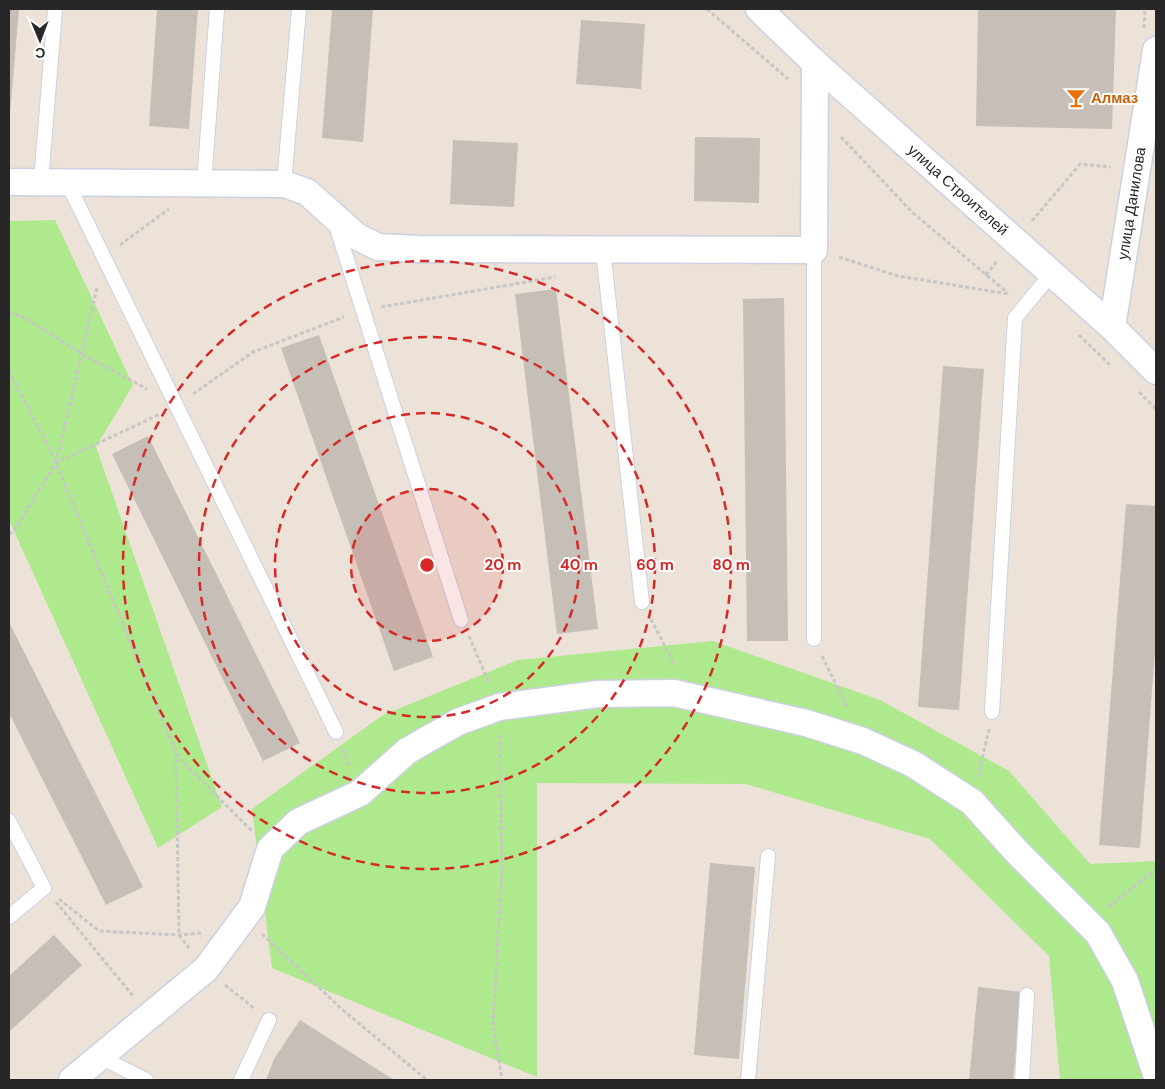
<svg xmlns="http://www.w3.org/2000/svg" width="1165" height="1089" viewBox="0 0 1165 1089" font-family="'DM Sans',sans-serif">
	<style>
		.green { fill: #aee98d }
		.building { fill: #c6bfb7 }
		.lines { fill: none; stroke-linecap: round; stroke-linejoin: round }
		.lane-casing { stroke: #ccd1e2; stroke-width: 16 }
		.street-casing { stroke: #ccd1e2; stroke-width: 29 }
		.path { stroke: #c7c7c7; stroke-width: 3; stroke-dasharray: 4 2.5; stroke-linecap: butt }
		.lane { stroke: #fff; stroke-width: 14 }
		.street { stroke: #fff; stroke-width: 26 }
		.ring { fill: none; stroke: #d62828; stroke-width: 2.5; stroke-dasharray: 9 6 }
		.labels { text-anchor: middle; stroke-width: 4; stroke-linejoin: round; paint-order: stroke }
		.food-label { font-size: 15px; font-weight: bold; fill: #c56008; stroke: #fff; text-anchor: start }
		.street-label { font-size: 15px; fill: #272727; stroke: #fff }
		.centre { fill: #d62828; stroke: #fff; stroke-width: 2.5 }
		.ring-label { font-size: 15px; text-anchor: middle; font-weight: bold; fill: #d62828; stroke: #fff; stroke-width: 4; stroke-linejoin: round; paint-order: stroke }
	</style>
	<rect width="100%" height="100%" fill="#ece2d7"/>
	<path class="green" d="M55 220 133 385 96 447 222 807 158 848 9 520V221Z
		M713 641 880 700 1009 771 1090 864 1156 861V1080H1060L1049 956 930 839 746 784 537 783V1077L272 968 252 809 383 715 518 660Z"/>
	<path class="building" d="M9 9H19L10 114 9 113Z
		M157 9H198L189 129 149 126Z
		M332 9H373L363 142 322 138Z
		M978 9H1116L1112 129 976 126Z
		M581 20 645 24 641 89 576 84Z
		M695 137 760 138 759 203 694 201Z
		M453 140 518 143 514 207 450 204Z
		M556 289 598 629 557 634 515 294Z
		M784 298 788 641H747L743 299Z
		M319 335 433 657 394 671 281 348Z
		M943 366 984 369 959 710 918 707Z
		M148 436 300 743 263 761 112 454Z
		M1126 504 1156 506V638L1140 848 1099 845Z
		M9 622 143 887 106 905 9 713Z
		M710 863 755 867 739 1059 694 1055Z
		M54 935 82 965 9 1032V976Z
		M978 987 1022 992 1013 1080H969Z
		M300 1020 394 1080H266L274 1059Z"/>
	<g class="lines">
		<defs>
			<path id="lane" d="M41 182 55 9
				M67 182 336 732
				M204 183 217 9
				M284 184 299 9
				M335 222 461 620
				M603 250 642 602
				M814 250V639
				M992 712 1015 318 1052 273
				M9 821 44 888 9 917
				M100 1057 146 1080
				M241 1080 269 1020
				M748 1080 768 856
				M1022 1080 1027 995"/>
			<g id="street">
				<path id="s1" d="M759 9 815 63 1112 327 1156 371"/>
				<path d="M9 182 284 184 307 192 356 236 378 247 419 249 814 250 815 63"/>
				<path id="s2" d="M1112 327 1156 50"/>
				<path d="M72 1080 206 969 252 907 270 849 298 822 360 793 407 751 458 722 499 707 598 694 674 693 806 723 863 741 913 764 972 802 1016 851 1098 933 1125 981 1156 1074"/>
			</g>
		</defs>
		<use href="#lane" class="lane-casing"/>
		<use href="#street" class="street-casing"/>
		<path class="path" d="M707 9 788 79
			M1144 28 1145 9
			M841 137 913 213 1008 293
			M1032 221 1080 164 1111 167
			M120 245 169 209
			M839 257 898 276 1009 294
			M986 275 998 260
			M97 288 56 463 178 757 253 832
			M381 307 555 277
			M9 313 26 318 82 354 147 389
			M1079 335 1111 366
			M9 371 56 462
			M1139 392 1156 409
			M193 394 253 352 344 317
			M9 534 14 531 56 463 160 414
			M651 619 675 666
			M469 636 489 683
			M822 656 848 709
			M500 735 502 870 493 1024 502 1080
			M343 749 350 767
			M176 753 179 935 189 948
			M978 777 989 729
			M59 899 99 931 179 935 201 933
			M56 902 133 996
			M1108 907 1156 869
			M262 934 344 1011 427 1080
			M225 985 255 1009"/>
		<use href="#lane" class="lane"/>
		<use href="#street" class="street"/>
	</g>
	<circle cx="427" cy="565" r="76" fill="#d62828" fill-opacity=".12"/>
	<g class="ring">
		<circle cx="427" cy="565" r="76"/>
		<circle cx="427" cy="565" r="152"/>
		<circle cx="427" cy="565" r="228"/>
		<circle cx="427" cy="565" r="304"/>
	</g>
	<defs>
		<symbol id="bar-bare" viewBox="-9 -9 18 18"><path d="M-6-5H6L.8 .8V4.5H3.5V6h-7V4.5H-.8V.8Z" fill="#e8710a" stroke="#fff" stroke-width="2.5" paint-order="stroke"/></symbol>
	</defs>
	<g fill-rule="evenodd">
		<use href="#bar-bare" x="1062" y="84" width="28" height="28"/>
	</g>
	<g class="labels">
		<g class="food-label">
			<text x="1091" y="103">Алмаз</text>
		</g>
		<g class="street-label">
			<text dy="5" stroke="none"><textPath href="#s1" startOffset="269">улица Строителей</textPath></text>
			<text dy="5" stroke="none"><textPath href="#s2" startOffset="125">улица Данилова</textPath></text>
		</g>
	</g>
	<circle cx="427" cy="565" r="8" class="centre"/>
	<g class="ring-label">
		<text x="503" y="570">20 m</text>
		<text x="579" y="570">40 m</text>
		<text x="655" y="570">60 m</text>
		<text x="731" y="570">80 m</text>
	</g>
	<rect width="1165" height="1089" fill="none" stroke="#272727" stroke-width="20"/>
	<g transform="translate(40 40) rotate(179)" stroke="#ffffff" stroke-width="4" paint-order="stroke">
	<path d="M0-4L9 19L0 12L-9 19Z" fill="#272727"/>
	<text y="-8" font-size="14" font-weight="bold" text-anchor="middle" fill="#272727">С</text>
	</g>
</svg>
